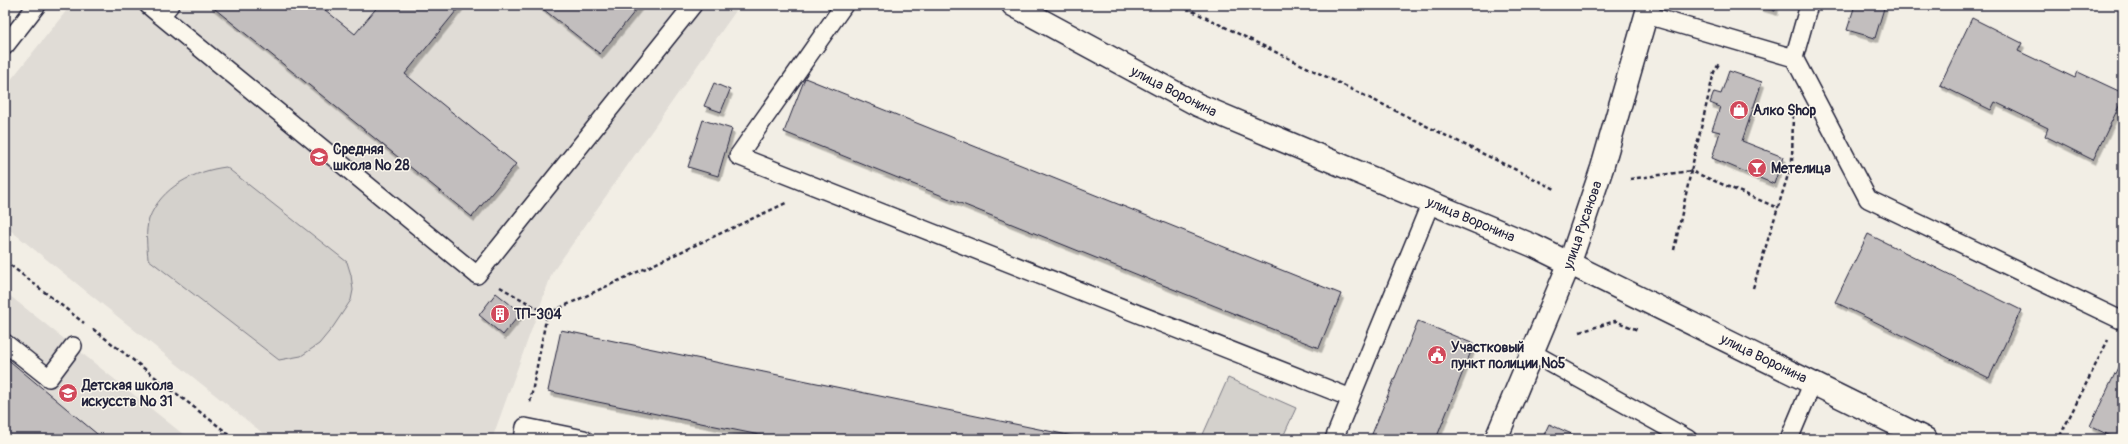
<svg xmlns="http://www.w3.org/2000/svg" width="2128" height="444" viewBox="0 0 2128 444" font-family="Pangolin,sans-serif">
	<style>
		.built { fill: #e0dcd6 }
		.green { fill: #d4d1cc; stroke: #7b7a84 }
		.building { fill: #c2bebe; stroke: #22223b; filter: url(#shadow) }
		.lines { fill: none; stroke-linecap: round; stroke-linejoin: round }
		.lane-casing { stroke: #22223b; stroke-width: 20 }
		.secondary-casing { stroke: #22223b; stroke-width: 25 }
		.path { stroke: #22223b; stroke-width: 2.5; stroke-dasharray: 4 3; stroke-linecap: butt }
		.lane { stroke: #fbf7ec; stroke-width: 17 }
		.secondary { stroke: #fbf7ec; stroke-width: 22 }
		.labels { text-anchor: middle; stroke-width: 3; stroke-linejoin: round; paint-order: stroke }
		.street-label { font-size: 14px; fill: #22223b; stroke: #fbf7ec }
		.poi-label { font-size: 14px; font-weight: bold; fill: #22223b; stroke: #fbf7ec; text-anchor: start }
	</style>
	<defs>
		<filter id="shadow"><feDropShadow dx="2.5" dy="4.5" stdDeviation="0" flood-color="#0004"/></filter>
	</defs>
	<rect width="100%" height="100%" fill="#f2eee5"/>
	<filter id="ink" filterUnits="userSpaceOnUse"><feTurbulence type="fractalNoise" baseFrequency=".025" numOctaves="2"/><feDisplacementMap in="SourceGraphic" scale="8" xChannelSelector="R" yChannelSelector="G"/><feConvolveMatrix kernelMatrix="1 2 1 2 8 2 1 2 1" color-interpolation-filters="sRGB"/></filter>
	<g filter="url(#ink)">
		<path class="built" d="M71 5H740L552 273 492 439H270L5 226V87Z
			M5 292 73 346 189 439H5Z"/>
		<path class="green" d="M226 167 347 262 351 275 353 290 351 300 333 327 319 344 301 356 279 360 148 259C147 247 145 231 149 219 161 187 194 171 226 167Z
			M1228 378 1296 408 1282 439H1201Z"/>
		<path class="building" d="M210 5H319L355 34 379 5H461L405 74 516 164 472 217Z
			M538 5H640L600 54Z
			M1755 5H1776L1775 11Z
			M1855 5H1885L1875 38 1847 30Z
			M1972 18 2022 43 2018 51 2075 78 2078 72 2123 93V98L2093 160 2045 136 2048 128 1995 102 1991 110 1940 85Z
			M1729 71 1762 82 1742 141 1783 157 1774 184 1712 158 1720 132 1712 130 1720 107 1710 103 1714 92 1721 94Z
			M805 78 1341 294 1319 348 784 132Z
			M714 83 730 90 721 112 704 106Z
			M703 120 732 129 718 176 688 167Z
			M1868 234 2021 310 1989 378 1835 302Z
			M496 293 521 313 503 335 479 315Z
			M1418 321 1474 344 1436 439H1370Z
			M561 330 1087 439H779L593 401 548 391Z
			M5 357 103 439H5Z
			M2121 361 2123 362V439H2117L2090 426Z
			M1549 424 1583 439H1542Z"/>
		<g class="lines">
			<defs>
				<path id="lane" d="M148 5 161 16 170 5
					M844 5 738 156 1351 398
					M1647 15 1794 58 1868 199 2123 321
					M161 16 477 275 693 5
					M5 46 37 5
					M1794 58 1809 5
					M5 343 49 378 73 346
					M1531 352 1688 439
					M523 439 525 427 584 439
					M1334 439 1431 202
					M1789 439 1813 382"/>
				<path id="secondary" d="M1013 5 1198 105 1534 246 1926 439
					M1496 439 1570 262 1602 168 1649 5"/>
			</defs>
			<use href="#lane" class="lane-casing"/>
			<use href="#secondary" class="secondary-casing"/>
			<path class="path" d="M1180 5 1557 190
				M1630 179 1691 171 1714 72 1720 62
				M1674 250 1691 171 1778 208
				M5 261 84 323
				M500 287 547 314 530 403
				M1753 288 1792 162 1793 112
				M547 314 786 203
				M93 329 235 439
				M1580 332 1615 321 1638 330
				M2060 436 2108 340"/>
			<use href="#lane" class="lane"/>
			<use href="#secondary" class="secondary"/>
		</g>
	</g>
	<defs>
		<symbol id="shop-disc" viewBox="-11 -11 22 22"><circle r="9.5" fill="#d1495b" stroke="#fbf7ec"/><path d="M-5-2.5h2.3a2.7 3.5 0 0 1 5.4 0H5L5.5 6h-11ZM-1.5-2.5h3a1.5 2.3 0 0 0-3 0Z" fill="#fff"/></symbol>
		<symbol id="school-disc" viewBox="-11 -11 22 22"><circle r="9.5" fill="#d1495b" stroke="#fbf7ec"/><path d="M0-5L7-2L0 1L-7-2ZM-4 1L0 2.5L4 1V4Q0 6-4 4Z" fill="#fff"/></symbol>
		<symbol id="bar-disc" viewBox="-11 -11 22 22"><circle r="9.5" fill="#d1495b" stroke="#fbf7ec"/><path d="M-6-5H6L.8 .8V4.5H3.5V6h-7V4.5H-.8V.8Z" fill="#fff"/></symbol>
		<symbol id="building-disc" viewBox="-11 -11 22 22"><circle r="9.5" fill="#d1495b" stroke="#fbf7ec"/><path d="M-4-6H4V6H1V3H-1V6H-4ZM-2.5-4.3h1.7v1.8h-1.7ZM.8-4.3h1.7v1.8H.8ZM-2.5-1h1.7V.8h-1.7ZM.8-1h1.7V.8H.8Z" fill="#fff"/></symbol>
		<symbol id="civic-disc" viewBox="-11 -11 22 22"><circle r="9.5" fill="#d1495b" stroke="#fbf7ec"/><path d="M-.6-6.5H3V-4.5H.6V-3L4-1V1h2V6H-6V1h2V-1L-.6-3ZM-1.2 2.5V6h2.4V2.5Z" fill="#fff"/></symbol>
	</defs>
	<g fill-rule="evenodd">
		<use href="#shop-disc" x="1728" y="99" width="22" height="22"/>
		<use href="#school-disc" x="308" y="146" width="22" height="22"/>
		<use href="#bar-disc" x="1746" y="157" width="22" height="22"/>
		<use href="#building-disc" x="489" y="303" width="22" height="22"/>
		<use href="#civic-disc" x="1426" y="344" width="22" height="22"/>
		<use href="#school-disc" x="57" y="382" width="22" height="22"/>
	</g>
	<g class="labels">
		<g class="street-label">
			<text transform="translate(1174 91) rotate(27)" y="5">улица Воронина</text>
			<text transform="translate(1471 219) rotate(23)" y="5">улица Воронина</text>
			<text transform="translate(1582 225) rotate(-71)" y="5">улица Русанова</text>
			<text transform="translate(1764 358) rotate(26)" y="5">улица Воронина</text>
		</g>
		<g class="poi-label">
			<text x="1753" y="115">Алко Shop</text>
			<text x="333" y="154">Средняя<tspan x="333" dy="16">школа № 28</tspan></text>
			<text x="1771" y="173">Метелица</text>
			<text x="514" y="319">ТП-304</text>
			<text x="1451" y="352">Участковый<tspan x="1451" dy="16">пункт полиции №5</tspan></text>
			<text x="82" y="390">Детская школа<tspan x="82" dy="16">искусств № 31</tspan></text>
		</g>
	</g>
	<rect width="2128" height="444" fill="none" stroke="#fbf7ec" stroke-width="20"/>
	<rect x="10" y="10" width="2108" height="424" fill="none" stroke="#22223b" stroke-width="1.5" filter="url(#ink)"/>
</svg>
